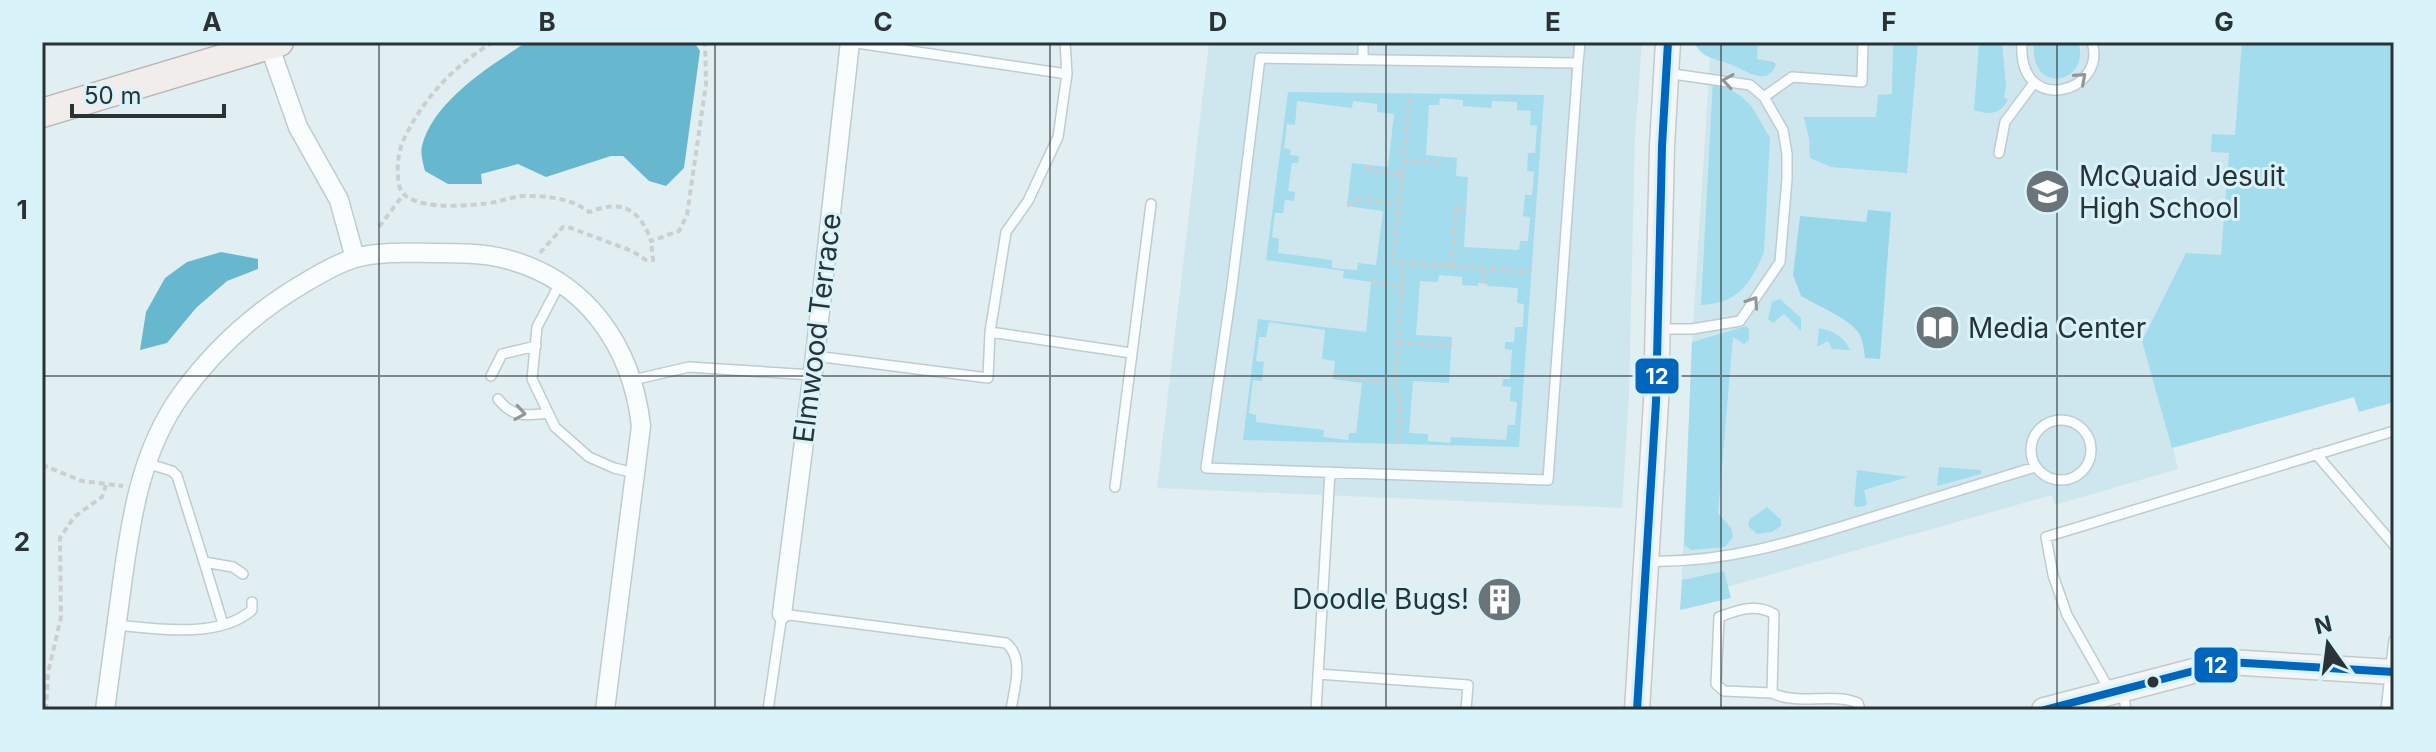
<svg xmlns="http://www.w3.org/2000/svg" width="2436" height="752" viewBox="0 0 2436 752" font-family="Inter,sans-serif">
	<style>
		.built { fill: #cee7ee }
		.green { fill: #a3dced; fill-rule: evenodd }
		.forest { fill: #98d7ea }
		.water { fill: #67b8ce }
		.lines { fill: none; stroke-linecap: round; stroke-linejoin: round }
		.lane-casing { stroke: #c0cbce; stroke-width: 12 }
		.street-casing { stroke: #c0cbce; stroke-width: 21 }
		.secondary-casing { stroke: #c0cbce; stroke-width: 27 }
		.primary-casing { stroke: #b8b5b3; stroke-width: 31 }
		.path { stroke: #cacfd0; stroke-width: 4; stroke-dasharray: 6 4; stroke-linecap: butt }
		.lane { stroke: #fafdfd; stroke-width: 9 }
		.street { stroke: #fafdfd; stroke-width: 18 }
		.secondary { stroke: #f5f5f5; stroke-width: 24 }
		.primary { stroke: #f0edeb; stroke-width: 28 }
		.bus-1-casing { stroke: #d9f3fb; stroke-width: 14 }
		.bus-1 { stroke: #0065bd; stroke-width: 8 }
		.oneway { stroke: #92989a }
		.grid { fill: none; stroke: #293336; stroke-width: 2; stroke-opacity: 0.55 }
		.bus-dot { fill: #293336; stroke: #d9f3fb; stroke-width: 3 }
		.labels { text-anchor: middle; stroke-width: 6; stroke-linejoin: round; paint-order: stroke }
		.poi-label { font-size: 28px; fill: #293336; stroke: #d9f3fb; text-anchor: start }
		.street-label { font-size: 28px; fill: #293336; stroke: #d9f3fb }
		.line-badge { stroke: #d9f3fb; stroke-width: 3 }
		.badge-label { font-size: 22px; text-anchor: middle; font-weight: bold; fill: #fff }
		.neatline { fill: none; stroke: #293336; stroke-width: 3 }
		.grid-label { font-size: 26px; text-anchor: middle; font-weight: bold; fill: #293336 }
	</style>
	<rect width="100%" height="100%" fill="#e1eff3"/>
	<path class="built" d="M1209 42H1642L1635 137 1629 394 1622 508 1157 488Z
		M1711 42H2394V402L2359 412 2354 397 2173 448 2178 469 2055 505 2052 495 1681 600 1692 342Z"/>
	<path class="green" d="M1694 42H1758L1757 59 1774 62 1776 65C1767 87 1747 71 1732 65 1715 58 1702 59 1694 42Z
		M1893 42H1918L1907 173 1831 167 1810 158 1809 139 1804 117H1876L1878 95 1892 94Z
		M1979 42H2002L2006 86 2004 97 2008 100C2000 115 1989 115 1974 110Z
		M2034 42H2078C2092 83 2029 98 2034 42Z
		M2242 42H2394V402L2359 412 2354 397 2172 448 2142 341 2186 253 2221 255 2229 153 2211 152 2212 134 2235 135Z
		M1713 79 1741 96 1752 107 1770 138 1764 252C1751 284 1737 304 1701 305Z
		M1288 92 1544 95 1519 447 1243 440 1258 319 1366 332 1371 282 1343 278 1344 271 1266 260ZM1440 98 1463 100V106L1491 108 1492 101 1517 102V110L1531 111 1530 125 1537 126 1535 153H1528L1527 171 1534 172 1532 195H1525L1523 216 1530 217 1528 241H1520L1519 250 1464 247 1468 177 1456 176 1457 158 1426 155 1429 105H1439ZM1297 101 1352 108 1353 101 1377 104V112L1394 114 1388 167 1352 163 1347 206 1383 211 1376 265 1358 263 1357 270 1332 268V260L1278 253 1279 239 1272 237 1275 213H1283L1285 200 1294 201 1295 192 1288 191 1292 163H1298L1299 156 1290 155 1291 150 1284 148 1287 124 1295 125ZM1439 275 1462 277V285L1478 286V283L1487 284V286L1518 288 1517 303 1524 304 1523 327H1515L1514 342H1505V349L1512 350 1510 379H1503L1502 386 1511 387 1510 401 1517 402 1515 425H1508L1506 440 1451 437 1450 443 1428 441V434L1409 433 1413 381 1449 383 1452 337 1416 335 1420 281 1438 282ZM1269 322 1325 330 1322 359 1335 361 1333 379 1362 383 1356 433H1349L1348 440 1323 437 1324 430 1256 422V415L1249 413 1253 380 1262 381 1264 362 1256 361 1259 337H1266Z
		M1780 299 1801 318V331L1784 314 1773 323 1768 319 1772 302Z
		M1746 326 1749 329V340L1744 344 1733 337 1718 513 1731 528 1733 537 1725 547 1691 550 1684 545 1692 342Z
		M1819 328C1833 331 1844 336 1850 350L1832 349 1828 341 1817 347Z
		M1939 467 1981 470V474L1937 486Z
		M1857 470 1908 477 1864 490 1867 503 1865 506 1857 507 1854 505Z
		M1767 507 1781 520V526L1772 532 1757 534 1748 526 1750 519Z
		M1724 571 1731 598 1680 610 1682 580Z"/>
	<path class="forest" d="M1868 210 1891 212 1880 359 1865 358C1864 349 1863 339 1858 332 1848 318 1816 305 1801 296L1793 275 1800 216 1866 222Z"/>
	<path class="water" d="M527 42H694L700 51 684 168 666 186 649 181 623 156H611L546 177 518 164 481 174 482 184H448L425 171C423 163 420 153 422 146 433 101 491 65 527 42Z
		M221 252 258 259V269L227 281 196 308 167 343 140 350 146 312 165 278 187 262Z"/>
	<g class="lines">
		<defs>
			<path id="lane" d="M850 42 1067 74
				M2022 42C2017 118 2108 93 2092 42
				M1260 58 1578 63 1548 480 1206 468 1232 286Z
				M1363 60V42
				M1578 63 1580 42
				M1764 97 1792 77 1862 82 1863 42
				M1999 153 2005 122 2034 83
				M560 283 537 327 532 379 555 427 589 457 614 468 635 473
				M1658 329H1692L1740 321 1780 262 1787 179V154L1783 130 1764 97 1750 85 1666 73
				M990 332 1131 353
				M815 356 988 378 990 332 1006 232 1028 201 1058 137 1067 74 1065 42
				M491 376 502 354 536 346
				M633 380 689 367 812 375
				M498 399C513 418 526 416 548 413
				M2031 450a30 30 0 1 1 60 0a30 30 0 1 1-60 0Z
				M2316 454 2394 545
				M146 463 172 471 177 476 204 562 233 567 243 574
				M1115 487 1151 204
				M1648 561C1727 564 1802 539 1876 516 1929 500 1982 483 2035 467
				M204 562 223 624
				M116 625C157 629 219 639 252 610V602
				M1318 674 1468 685 1466 710
				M2110 691 2067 615 2053 575 2046 537 2394 431
				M2123 691 2126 710
				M1772 693 1774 614C1755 603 1738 610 1719 617L1716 684 1724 691 1772 693C1798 706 1831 692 1858 703L1860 710
				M768 710 782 614 1006 643C1025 658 1014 689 1011 710
				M1316 710 1330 472
				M2386 710 2394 640"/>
			<path id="street" d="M268 42 298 127 339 200 355 258
				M782 614 815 356 850 42
				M105 710C111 668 116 626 122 584 131 517 141 451 181 395 215 348 256 311 306 282 321 273 338 263 355 258 380 251 408 253 434 253 458 253 483 253 506 259 587 280 632 347 641 426L605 710"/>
			<path id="secondary" d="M1637 710 1656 402 1662 146 1668 42
				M2044 710 2228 662 2394 672"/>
			<path id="primary" d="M42 113 279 42"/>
		</defs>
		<use href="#lane" class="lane-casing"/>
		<use href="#street" class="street-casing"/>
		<use href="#secondary" class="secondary-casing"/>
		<use href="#primary" class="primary-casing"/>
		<path class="path" d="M493 42C454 66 424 97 404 139 399 149 397 163 398 174 398 183 399 191 406 196 424 210 474 206 495 202 505 200 515 196 525 196 548 196 571 198 589 212 593 211 597 209 602 208 628 201 643 217 651 241L679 231 687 215 706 84 705 42
			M1403 161 1438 163V157
			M1369 165 1368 170 1402 174 1399 204
			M1402 174 1410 93
			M1347 206 1359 199 1399 204 1393 262 1531 272
			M379 227 403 195
			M540 253 563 227H568L632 251 646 260H653L651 241
			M1451 266 1456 208 1466 209
			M1372 282 1402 286
			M1483 283 1484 268
			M1398 342 1452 346
			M1333 375 1395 384
			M1398 444 1400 402 1395 384 1403 263
			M42 465 82 481 123 486
			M46 710 48 673 61 617 60 538 74 517 102 497 106 485"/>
		<use href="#lane" class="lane"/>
		<use href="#street" class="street"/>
		<use href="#secondary" class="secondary"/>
		<use href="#primary" class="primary"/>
		<defs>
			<path id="bus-1" d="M1637 710 1656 402 1662 146 1668 42
				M2044 710 2228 662 2394 672"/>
		</defs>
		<use href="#bus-1" class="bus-1-casing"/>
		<use href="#bus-1" class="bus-1"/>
	</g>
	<defs><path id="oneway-chevron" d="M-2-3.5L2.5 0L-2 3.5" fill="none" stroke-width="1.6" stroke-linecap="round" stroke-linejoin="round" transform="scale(2)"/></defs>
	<g class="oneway">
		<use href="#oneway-chevron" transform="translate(2081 78) rotate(-41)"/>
		<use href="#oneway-chevron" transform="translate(1728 81) rotate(-171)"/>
		<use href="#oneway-chevron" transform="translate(1753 302) rotate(-56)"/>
		<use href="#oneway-chevron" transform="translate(520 413) rotate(9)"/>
	</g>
	<path class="grid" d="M379 42V710M715 42V710M1050 42V710M1386 42V710M1721 42V710M2057 42V710M42 376H2394"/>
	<defs>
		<symbol id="school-disc" viewBox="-11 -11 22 22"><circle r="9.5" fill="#697578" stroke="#d9f3fb"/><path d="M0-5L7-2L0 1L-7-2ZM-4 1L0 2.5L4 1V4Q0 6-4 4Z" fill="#fff"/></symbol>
		<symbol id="library-disc" viewBox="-11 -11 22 22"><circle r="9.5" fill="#697578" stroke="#d9f3fb"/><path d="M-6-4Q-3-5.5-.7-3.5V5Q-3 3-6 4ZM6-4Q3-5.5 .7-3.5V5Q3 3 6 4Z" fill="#fff"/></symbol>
		<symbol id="building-disc" viewBox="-11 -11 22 22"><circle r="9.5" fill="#697578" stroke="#d9f3fb"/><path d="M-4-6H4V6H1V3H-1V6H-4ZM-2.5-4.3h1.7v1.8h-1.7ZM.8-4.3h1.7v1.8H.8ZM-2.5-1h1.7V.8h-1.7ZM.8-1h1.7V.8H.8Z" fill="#fff"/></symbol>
	</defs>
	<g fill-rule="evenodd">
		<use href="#school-disc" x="2022" y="166" width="51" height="51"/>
		<use href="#library-disc" x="1912" y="302" width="51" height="51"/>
		<use href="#building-disc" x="1474" y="574" width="51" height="51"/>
	</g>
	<circle class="bus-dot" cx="2153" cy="682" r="7"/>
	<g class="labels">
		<g class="poi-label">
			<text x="2079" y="186">McQuaid Jesuit<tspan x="2079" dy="32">High School</tspan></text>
			<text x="1968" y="338">Media Center</text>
			<text x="1469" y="609" text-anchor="end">Doodle Bugs!</text>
		</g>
		<g class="street-label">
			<text transform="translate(817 328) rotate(-83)" y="10">Elmwood Terrace</text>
		</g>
	</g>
	<g class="line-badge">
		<rect x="1634" y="357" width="46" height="38" rx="8" fill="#0065bd"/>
		<rect x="2193" y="646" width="46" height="38" rx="8" fill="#0065bd"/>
	</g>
	<g class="badge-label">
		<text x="1657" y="384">12</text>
		<text x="2216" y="673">12</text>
	</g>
	<rect width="2436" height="752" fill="none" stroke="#d9f3fb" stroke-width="88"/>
	<g transform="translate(2328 644) rotate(346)" stroke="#d9f3fb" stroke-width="6" paint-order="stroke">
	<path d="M0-6L14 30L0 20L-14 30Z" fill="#293336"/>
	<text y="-12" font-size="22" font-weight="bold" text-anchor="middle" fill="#293336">N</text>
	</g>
	<path d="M72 104v12h152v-12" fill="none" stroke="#293336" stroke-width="4"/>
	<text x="84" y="104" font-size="24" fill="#293336" stroke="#d9f3fb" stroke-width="6" paint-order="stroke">50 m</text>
	<rect x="44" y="44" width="2348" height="664" class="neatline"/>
	<g class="grid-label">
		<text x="212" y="31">A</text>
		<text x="547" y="31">B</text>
		<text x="883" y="31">C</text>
		<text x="1218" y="31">D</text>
		<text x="1553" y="31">E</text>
		<text x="1889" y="31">F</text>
		<text x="2224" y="31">G</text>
		<text x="22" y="219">1</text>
		<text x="22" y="551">2</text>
	</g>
</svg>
